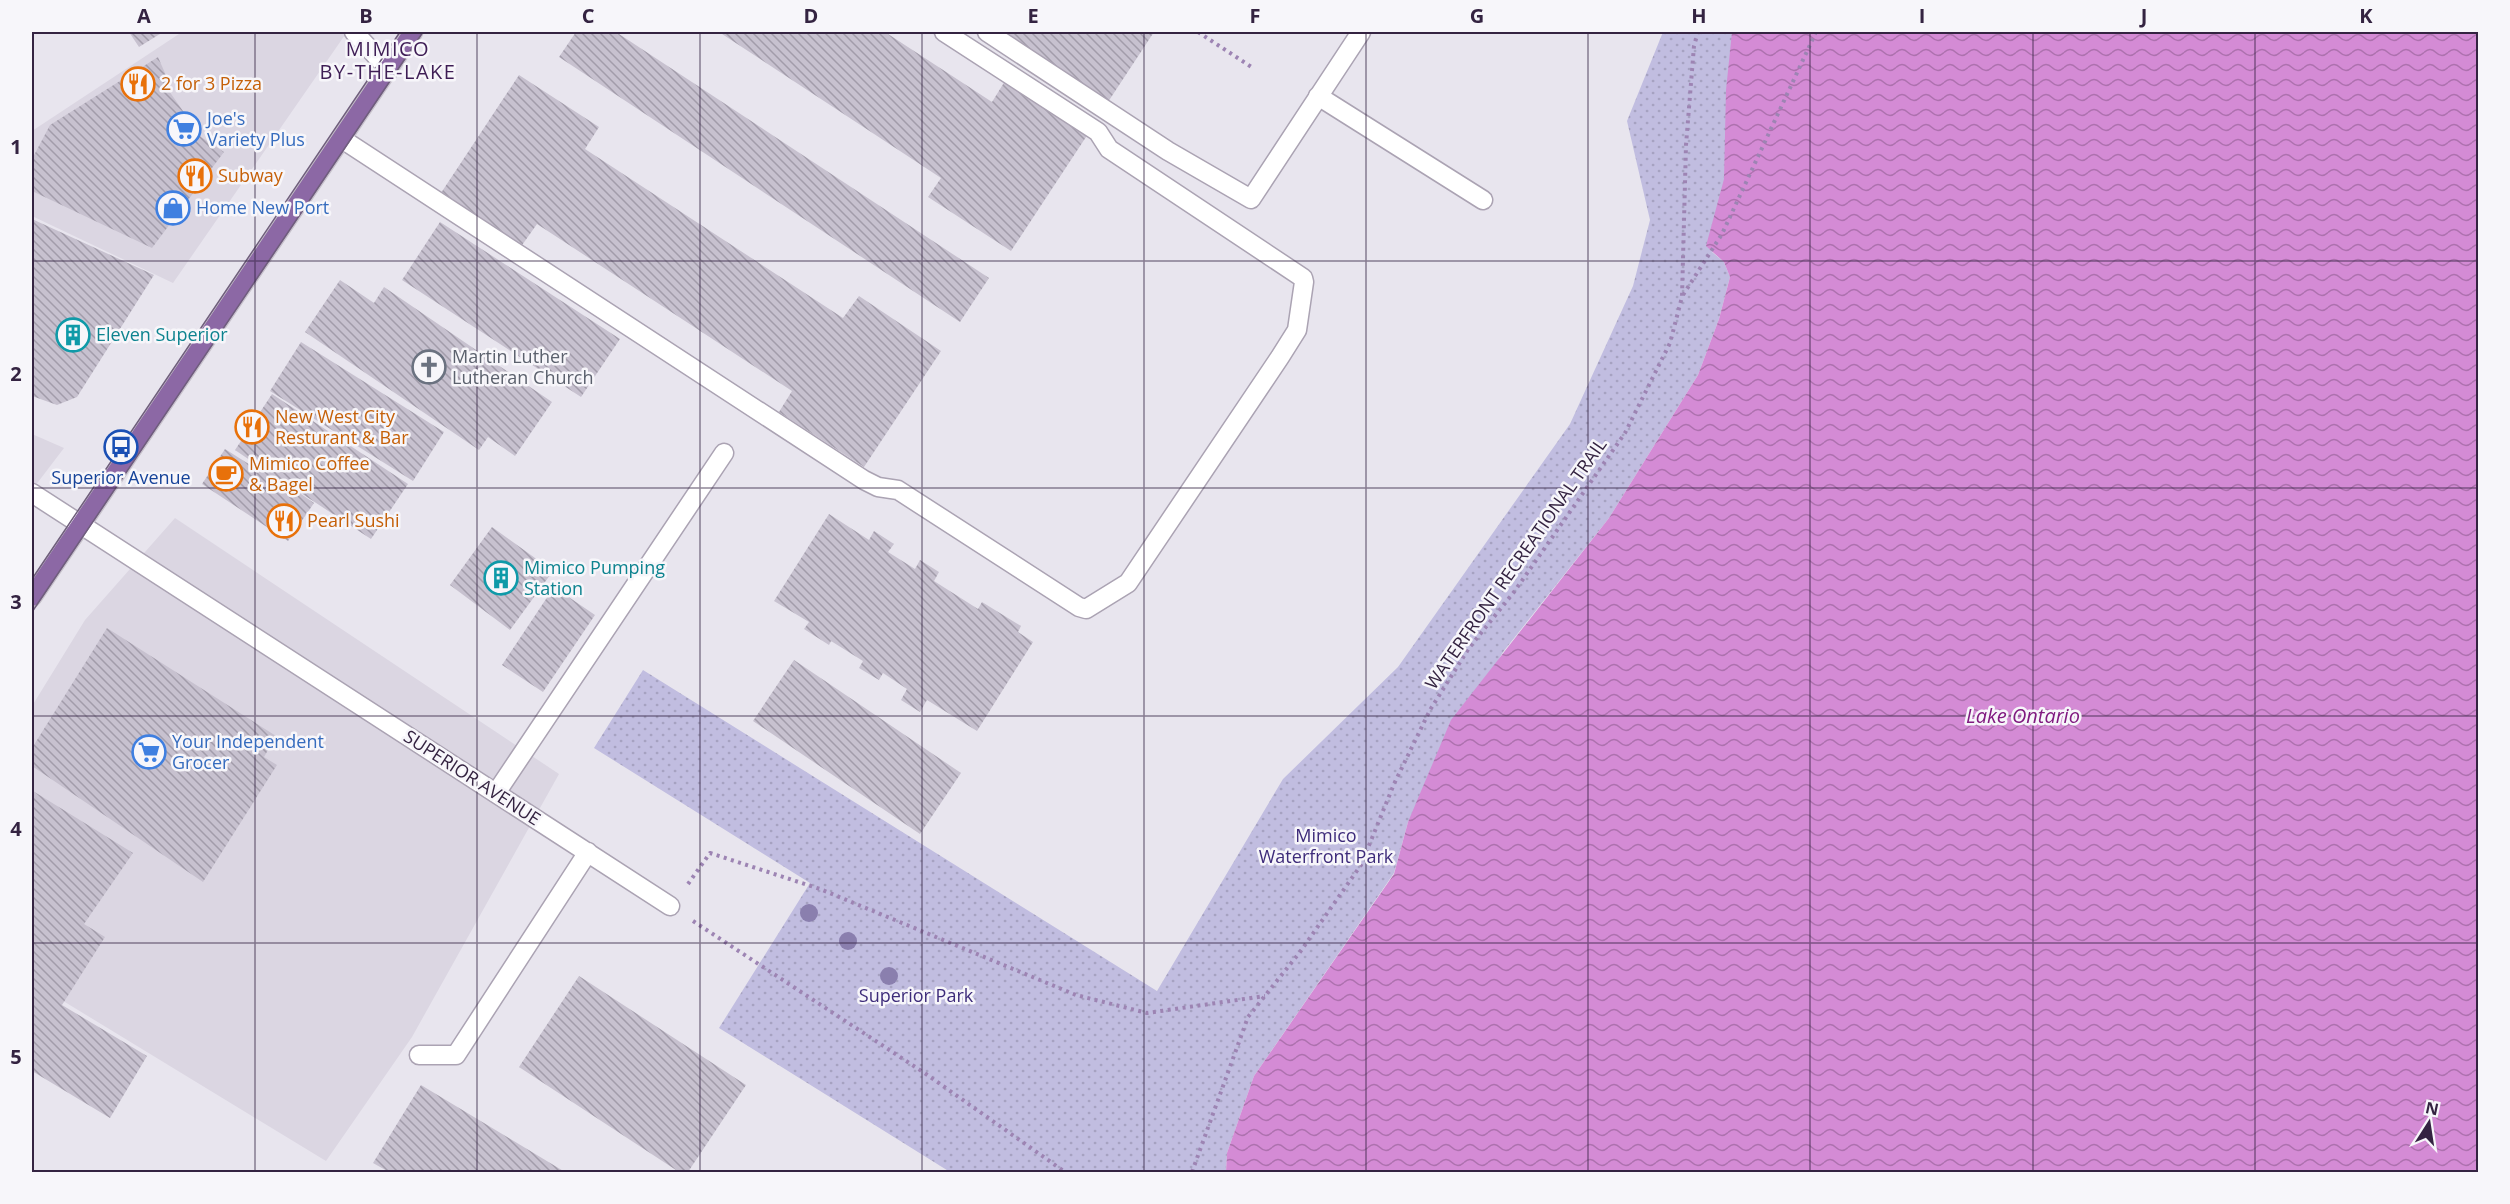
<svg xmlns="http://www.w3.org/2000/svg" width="2510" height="1204" viewBox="0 0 2510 1204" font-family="'Open Sans',sans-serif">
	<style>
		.built { fill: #dbd6e2 }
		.park { fill: url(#park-dots) }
		.water { fill: url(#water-waves) }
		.building { fill: url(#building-back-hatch) }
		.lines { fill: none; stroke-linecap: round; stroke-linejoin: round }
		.minor-casing { stroke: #aba3b3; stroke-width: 21 }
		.major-casing { stroke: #c6c1ca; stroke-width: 21 }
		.path { stroke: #9d84b3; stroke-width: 4; stroke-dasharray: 3 4.5; stroke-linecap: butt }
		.minor { stroke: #fff; stroke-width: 18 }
		.major { stroke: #8c68a5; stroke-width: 18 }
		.tram { stroke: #6f5e7c; stroke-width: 1.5 }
		.tree { fill: #8a7fae }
		.grid { fill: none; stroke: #342341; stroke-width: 1.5; stroke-opacity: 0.55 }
		.labels { text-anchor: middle; stroke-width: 5; stroke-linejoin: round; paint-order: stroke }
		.food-label { font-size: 18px; fill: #c56008; stroke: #f7f6fa; text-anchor: start }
		.shop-label { font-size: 18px; fill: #366cbe; stroke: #f7f6fa; text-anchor: start }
		.culture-label { font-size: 18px; fill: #0d838f; stroke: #f7f6fa; text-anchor: start }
		.worship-label { font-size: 18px; fill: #5b616d; stroke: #f7f6fa; text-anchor: start }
		.transit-label { font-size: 18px; fill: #164399; stroke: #f7f6fa }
		.street-label { font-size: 18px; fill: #342341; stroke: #f7f6fa }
		.park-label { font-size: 18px; fill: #3d2b7a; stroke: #f7f6fa }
		.neighbourhood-label { font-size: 20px; letter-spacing: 1.5px; fill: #3e1d55; stroke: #f7f6fa }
		.water-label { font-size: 20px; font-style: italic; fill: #801a80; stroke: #f7f6fa }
		.neatline { fill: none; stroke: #342341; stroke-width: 2 }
		.grid-label { font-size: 20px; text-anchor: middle; font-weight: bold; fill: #342341 }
	</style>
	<defs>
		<pattern id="park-dots" width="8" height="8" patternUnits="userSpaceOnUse" patternTransform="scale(1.5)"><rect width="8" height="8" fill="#c1bde0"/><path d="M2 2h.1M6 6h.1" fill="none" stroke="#a6a2c1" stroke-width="1.8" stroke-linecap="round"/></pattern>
		<pattern id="water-waves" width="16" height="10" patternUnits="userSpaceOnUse" patternTransform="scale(1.5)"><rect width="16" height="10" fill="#d48bd5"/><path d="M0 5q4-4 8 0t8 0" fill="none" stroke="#ad71ae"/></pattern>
		<pattern id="building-back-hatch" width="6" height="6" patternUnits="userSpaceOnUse" patternTransform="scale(1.5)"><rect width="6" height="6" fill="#c7c1cf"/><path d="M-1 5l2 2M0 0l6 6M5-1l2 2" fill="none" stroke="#a29caa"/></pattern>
	</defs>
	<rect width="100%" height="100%" fill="#e8e5ee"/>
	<path class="built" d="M182 32H347L173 283 32 216V131Z
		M32 434 64 448 32 490Z
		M175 518 559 774 412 1037 326 1161 32 982V706L85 620Z"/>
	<path class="park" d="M1663 32H1816L1712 252 1724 262 1730 277 1719 319 1698 375 1609 518 1503 652 1408 822 1394 873 1254 1076 1227 1153 1226 1172H950L719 1028 810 883 594 748 643 670 1157 991 1283 779 1398 667 1570 424 1633 286 1650 220 1627 121Z"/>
	<path class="water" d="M1732 32H2478V1172H1226L1227 1153 1254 1076 1394 874 1408 822 1451 720 1609 518 1698 375 1719 319 1730 277 1724 262 1706 246 1724 179 1726 90Z"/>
	<path class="building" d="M129 32H163L139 47Z
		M576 32H616L989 278 960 322 559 57Z
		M719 32H885L992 102 1005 81 1088 134 1011 251 928 197 941 178Z
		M1000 32H1154L1108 102Z
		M158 57 168 80 167 88 201 137 224 152 152 248 32 191V159L50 125Z
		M519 75 599 127 585 149 843 318 859 296 941 351 864 467 779 412 792 391 537 224 520 248 439 196Z
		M32 219 154 275 77 397 57 405 32 396Z
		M440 222 620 339 581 397 402 280Z
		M340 280 374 303 384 287 552 402 515 456 488 437 479 450 305 332Z
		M301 342 444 432 413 481 270 391Z
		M272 394 408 484 371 539 281 480 314 503 288 541 202 484 225 449 255 468 257 465 235 450Z
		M829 514 869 540 874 531 894 544 888 552 915 569 920 560 939 572 934 581 978 609 982 602 1021 626 1018 632 1033 642 977 731 927 700 920 712 901 700 907 689 883 673 879 680 859 668 863 661 831 641 829 645 804 629 809 622 774 601Z
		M492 527 553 571 510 630 450 585Z
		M554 587 595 615 543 692 502 665Z
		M107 628 276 736 264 757 277 765 203 882 32 766V748Z
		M794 660 961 773 920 834 753 721Z
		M33 791 133 853 84 924 105 937 62 1005 147 1056 110 1118 32 1071Z
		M579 976 746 1085 688 1172H679L519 1067Z
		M421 1085 565 1172H389L373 1163Z"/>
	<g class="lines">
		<defs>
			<path id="minor" d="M354 32 389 70
				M987 32 1168 151 1251 199 1361 32
				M1318 96 1483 200
				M342 139 864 480 878 487 898 490 1079 607 1086 609 1128 583 1280 357 1297 330 1304 282 1303 278 1109 149 1098 132 944 32
				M32 493 670 906
				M496 793 724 453
				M419 1055H456L588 852"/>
			<path id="major" d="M32 597 413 32"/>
		</defs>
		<use href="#minor" class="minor-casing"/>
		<use href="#major" class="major-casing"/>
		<path class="path" d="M1198 32 1253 68
			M1683 295 1722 234 1816 32
			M688 884 710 853 820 889 1076 995 1147 1013 1265 996
			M693 921 926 1074 1065 1172
			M1192 1172 1248 1017 1300 952 1361 865 1394 784 1430 710 1469 648 1514 592 1625 433 1670 343 1682 297 1686 145 1694 46 1698 32"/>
		<use href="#minor" class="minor"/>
		<use href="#major" class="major"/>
		<path class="tram" d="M32 579 400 32
			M32 612 423 32"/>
	</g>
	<g class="tree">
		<circle cx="809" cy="913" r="9"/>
		<circle cx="848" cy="941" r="9"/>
		<circle cx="889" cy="976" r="9"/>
	</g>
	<path class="grid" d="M255 32V1172M477 32V1172M700 32V1172M922 32V1172M1144 32V1172M1366 32V1172M1588 32V1172M1810 32V1172M2033 32V1172M2255 32V1172M32 261H2478M32 488H2478M32 716H2478M32 943H2478"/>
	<defs>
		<symbol id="restaurant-ring" viewBox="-11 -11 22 22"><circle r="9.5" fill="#f7f6fa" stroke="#e8710a" stroke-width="1.5"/><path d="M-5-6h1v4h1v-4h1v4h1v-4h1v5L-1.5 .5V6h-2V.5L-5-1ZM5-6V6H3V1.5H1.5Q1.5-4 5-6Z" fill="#e8710a"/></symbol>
		<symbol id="supermarket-ring" viewBox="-11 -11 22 22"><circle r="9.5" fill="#f7f6fa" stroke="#3f7fe0" stroke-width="1.5"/><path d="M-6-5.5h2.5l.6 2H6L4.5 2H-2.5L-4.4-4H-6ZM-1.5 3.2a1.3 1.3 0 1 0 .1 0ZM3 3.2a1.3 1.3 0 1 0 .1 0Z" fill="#3f7fe0"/></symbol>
		<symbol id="shop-ring" viewBox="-11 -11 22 22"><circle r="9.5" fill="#f7f6fa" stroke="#3f7fe0" stroke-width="1.5"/><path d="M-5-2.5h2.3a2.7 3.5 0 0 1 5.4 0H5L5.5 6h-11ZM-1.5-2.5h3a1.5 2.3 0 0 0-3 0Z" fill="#3f7fe0"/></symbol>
		<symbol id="building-ring" viewBox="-11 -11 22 22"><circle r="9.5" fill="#f7f6fa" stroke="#0f9aa8" stroke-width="1.5"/><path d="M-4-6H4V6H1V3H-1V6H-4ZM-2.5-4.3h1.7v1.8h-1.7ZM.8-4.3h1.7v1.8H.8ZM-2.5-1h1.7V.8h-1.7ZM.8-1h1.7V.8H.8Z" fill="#0f9aa8"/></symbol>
		<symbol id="church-ring" viewBox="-11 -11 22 22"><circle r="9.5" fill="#f7f6fa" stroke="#6b7280" stroke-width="1.5"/><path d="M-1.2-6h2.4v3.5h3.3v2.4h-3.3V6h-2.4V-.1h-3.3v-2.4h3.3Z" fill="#6b7280"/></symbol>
		<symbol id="bus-ring" viewBox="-11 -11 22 22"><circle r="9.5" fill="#f7f6fa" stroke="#1a4fb4" stroke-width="1.5"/><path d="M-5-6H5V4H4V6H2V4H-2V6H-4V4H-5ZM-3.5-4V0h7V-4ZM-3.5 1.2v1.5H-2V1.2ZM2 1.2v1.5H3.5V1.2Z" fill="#1a4fb4"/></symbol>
		<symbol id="cafe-ring" viewBox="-11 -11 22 22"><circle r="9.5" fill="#f7f6fa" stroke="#e8710a" stroke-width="1.5"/><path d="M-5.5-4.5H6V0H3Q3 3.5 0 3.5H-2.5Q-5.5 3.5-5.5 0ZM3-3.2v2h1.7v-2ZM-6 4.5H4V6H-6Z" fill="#e8710a"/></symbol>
	</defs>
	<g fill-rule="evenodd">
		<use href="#restaurant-ring" x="119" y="65" width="38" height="38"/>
		<use href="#supermarket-ring" x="165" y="110" width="38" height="38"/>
		<use href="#restaurant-ring" x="176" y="157" width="38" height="38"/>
		<use href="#shop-ring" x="154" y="189" width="38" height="38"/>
		<use href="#building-ring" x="54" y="316" width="38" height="38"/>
		<use href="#church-ring" x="410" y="348" width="38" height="38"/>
		<use href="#restaurant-ring" x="233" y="408" width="38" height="38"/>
		<use href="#bus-ring" x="102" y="428" width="38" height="38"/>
		<use href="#cafe-ring" x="207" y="455" width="38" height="38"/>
		<use href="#restaurant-ring" x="265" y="502" width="38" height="38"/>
		<use href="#building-ring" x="482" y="559" width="38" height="38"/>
		<use href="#supermarket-ring" x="130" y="733" width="38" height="38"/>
	</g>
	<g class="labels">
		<g class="food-label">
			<text x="161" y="90">2 for 3 Pizza</text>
			<text x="218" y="182">Subway</text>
			<text x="275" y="423">New West City<tspan x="275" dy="21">Resturant &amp; Bar</tspan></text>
			<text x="249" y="470">Mimico Coffee<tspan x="249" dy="21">&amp; Bagel</tspan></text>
			<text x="307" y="527">Pearl Sushi</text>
		</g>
		<g class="shop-label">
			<text x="207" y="125">Joe's<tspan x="207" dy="21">Variety Plus</tspan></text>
			<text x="196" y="214">Home New Port</text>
			<text x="172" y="748">Your Independent<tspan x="172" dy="21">Grocer</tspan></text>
		</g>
		<g class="culture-label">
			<text x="96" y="341">Eleven Superior</text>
			<text x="524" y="574">Mimico Pumping<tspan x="524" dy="21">Station</tspan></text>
		</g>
		<g class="worship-label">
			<text x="452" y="363">Martin Luther<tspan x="452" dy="21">Lutheran Church</tspan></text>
		</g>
		<g class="transit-label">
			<text x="121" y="484">Superior Avenue</text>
		</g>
		<g class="street-label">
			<text transform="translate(1516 564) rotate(-55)" y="6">WATERFRONT RECREATIONAL TRAIL</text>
			<text transform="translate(472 778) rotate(33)" y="6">SUPERIOR AVENUE</text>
		</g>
		<g class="park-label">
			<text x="1326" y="842">Mimico<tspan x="1326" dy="21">Waterfront Park</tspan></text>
			<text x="916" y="1002">Superior Park</text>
		</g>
		<g class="neighbourhood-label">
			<text x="388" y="56">MIMICO<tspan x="388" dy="23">BY-THE-LAKE</tspan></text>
		</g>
		<g class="water-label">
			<text x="2023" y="723">Lake Ontario</text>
		</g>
	</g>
	<rect width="2510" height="1204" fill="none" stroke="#f7f6fa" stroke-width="66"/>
	<g transform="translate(2429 1123) rotate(12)" stroke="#f7f6fa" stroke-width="4.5" paint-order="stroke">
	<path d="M0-4.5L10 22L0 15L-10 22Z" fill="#342341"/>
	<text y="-9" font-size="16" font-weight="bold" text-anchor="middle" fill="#342341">N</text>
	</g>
	<rect x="33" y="33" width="2444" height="1138" class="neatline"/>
	<g class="grid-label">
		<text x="144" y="23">A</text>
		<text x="366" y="23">B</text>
		<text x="588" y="23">C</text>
		<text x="811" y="23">D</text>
		<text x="1033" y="23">E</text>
		<text x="1255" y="23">F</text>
		<text x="1477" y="23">G</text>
		<text x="1699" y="23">H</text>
		<text x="1922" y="23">I</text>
		<text x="2144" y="23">J</text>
		<text x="2366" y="23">K</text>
		<text x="16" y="154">1</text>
		<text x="16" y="381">2</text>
		<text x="16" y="609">3</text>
		<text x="16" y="836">4</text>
		<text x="16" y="1064">5</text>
	</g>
</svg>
